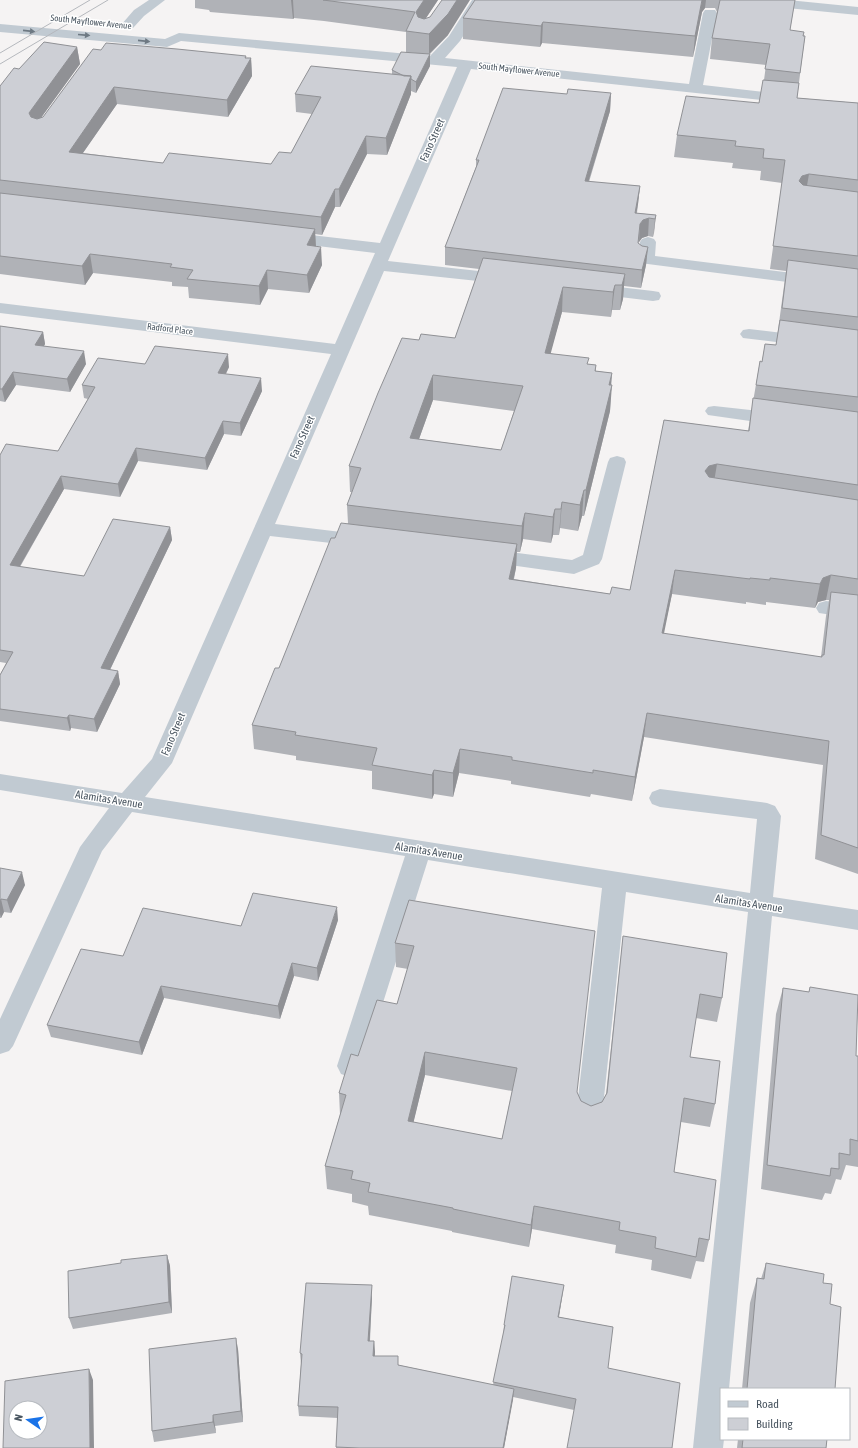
<svg xmlns="http://www.w3.org/2000/svg" width="858" height="1448" viewBox="0 0 858 1448" font-family="'Asap Condensed',sans-serif">
	<style>
		.lines { fill: none; stroke-linecap: round; stroke-linejoin: round }
		.minor { fill: #c1cad2; fill-rule: evenodd }
		.tram { stroke: #b5b8bd; stroke-width: 1 }
		.wall { fill: #b0b2b7; fill-rule: evenodd }
		.shaded-wall { fill: #909195 }
		.building { fill: #cdcfd5; stroke: #909195; fill-rule: evenodd }
		.oneway { fill: #6e7983 }
		.labels { text-anchor: middle; stroke-width: 3; stroke-linejoin: round; paint-order: stroke }
		.far-street-label { font-size: 9px; fill: #4a5661; stroke: #fff }
		.street-label { font-size: 11px; fill: #4a5661; stroke: #fff }
	</style>
	<rect width="100%" height="100%" fill="#f5f3f3"/>
	<g class="lines">
		<path class="minor" d="M149 0H165L144 16 133 28H123L121 25 134 10Z
			M472 0H486L460 41 445 58 689 84 703 13 705 10H715L717 13 703 85 789 95 794 96 796 99 794 102 789 103 471 69 388 261 506 274 512 275 514 279 512 283 506 284 384 271 275 524 366 535 373 536 376 541 373 546 366 547 270 536 172 763 145 797 750 893 757 819 660 807 652 804 649 798 652 792 660 789 767 803 775 806 781 816 773 897 858 910V930L772 916 729 1389H721V1439H724L723 1448H693L748 912 626 892 602 1116 598 1124 589 1128 580 1124 576 1116 602 888 428 860 363 1066 359 1074 350 1077 341 1074 337 1066 405 856 132 812 102 851 13 1046 9 1051 0 1054V1019L80 847 109 808 0 790V774L122 793 152 759 331 354 0 313V303L335 344 375 253 285 242 279 240 277 237 279 234 285 232 380 243 457 67 181 41 167 47 0 32V24L165 39 179 33 430 56 449 36Z
			M741 0H788L858 7V15L748 4 743 3Z
			M648 237 654 239 656 242 655 256 858 281V291L640 263 638 260 640 242 642 239Z
			M593 284 653 291 659 292 661 296 659 300 653 301 587 293 585 289 587 285Z
			M749 329 858 342V352L743 338 740 334 743 330Z
			M714 406 779 413 785 415 788 419 785 423 779 425 708 415 705 411 708 407Z
			M617 456 624 458 626 462 602 559 599 564 574 574 480 561 477 556 480 551 487 549 572 560 583 555 608 462 610 458Z
			M826 601 858 605V619L819 613 816 608 819 603Z"/>
		<path class="tram" d="M0 53 90 0
			M0 64 108 0"/>
	</g>
	<path class="wall" d="M195 0H438L426 18 448 35 430 54V66L416 93 411 91V94L387 155 367 154 340 207H335L322 235 315 234 316 246 322 265 309 293 268 289 260 305 189 298 188 287 172 286V282L93 273 85 285 0 274V86L19 69 77 47 80 64 41 118 43 117 101 50 251 58 252 76 228 117 117 104 83 153 163 163 271 164 291 153 312 114 296 112 295 94 392 75V70L406 52V32L324 21 294 18 293 19 210 12 209 10 195 8Z
		M475 0H795L790 30 805 36 797 98 858 103V874L815 859 823 765 644 737 632 801 591 794 590 797 511 784V781L459 773 453 797 434 794 432 799 372 789V771L296 760V756L254 749 252 725 279 668 335 538 348 523 347 505 352 492H350L349 466 419 340 455 338 479 269 445 265V247L476 167V160L567 94 611 93 610 111 589 182 640 186 637 213 656 215 653 237 648 236 642 238 639 242 638 243 642 246 648 247 646 265 641 288 624 286 623 299 620 310H612L611 317 562 312 550 353 588 364 596 365V371L612 373 610 411 584 516H582L578 531 560 528 559 535H553L551 543 523 539 520 552H517L516 568 514 579 610 594 630 590 664 420 748 431 760 361 762 362 765 344 776 345 786 271 770 269 782 183 760 180 761 171 732 168 733 163 674 157 677 135 759 103 764 80 766 65 710 59 712 38 717 12 715 8H705L702 12 693 57 542 43 540 47 463 39V18ZM433 400 514 411 501 450 419 439ZM672 594 746 604V602L766 605V602L815 608 818 602 826 600H829L826 616 821 657 663 634Z
		M0 326 43 332 45 344 44 346 86 364 70 392 16 385 5 402 0 401Z
		M145 364 229 367 226 374 262 391 241 436 224 434 207 470 138 461 120 497 64 489 20 567 84 576 170 527 172 540 110 670 118 671 120 684 97 732 71 728 70 731 0 721V675L6 663 0 662V455L58 451 88 399 84 398 82 385Z
		M0 868 25 885 11 913 4 912 1 918H0Z
		M409 900 577 1092 581 1101 591 1106 602 1102 606 1094 623 936 722 998 717 1022 696 1018 690 1057 715 1104 710 1127 681 1122 674 1172 709 1240 704 1262 696 1261 691 1279 651 1270 652 1260 615 1253 616 1245 532 1229 529 1247 452 1232V1231L369 1215 368 1206 352 1202V1194L327 1189 325 1166 340 1115 339 1093 358 1056 397 1004 408 969 396 967 395 943ZM425 1075 512 1091 502 1139 413 1123Z
		M338 920 318 981 294 976 280 1019 164 998 142 1055 51 1037 47 1025 123 956 241 926Z
		M810 987 856 1056H858V1167L846 1165 841 1180 836 1179 831 1194 825 1193 822 1200 761 1189 776 1014 783 988 809 992Z
		M167 1255 170 1266 172 1313 73 1329 69 1318 121 1263Z
		M766 1263 823 1283 830 1304 835 1389H742L750 1303 757 1278 761 1279Z
		M564 1285 559 1317 613 1327 574 1410 513 1397 504 1448H336L338 1418 299 1416 298 1406 301 1364 300 1353 372 1296 370 1341H374L375 1356 399 1365 493 1385 503 1336 504 1325Z
		M238 1349 243 1422 215 1426 216 1433 154 1442 152 1431Z
		M738 1439H827L826 1448H737Z"/>
	<path class="shaded-wall" d="M291 0H293L294 18 293 19Z
		M424 0H438L416 33V12Z
		M457 0H470L448 35 429 54V34Z
		M702 0H706L705 8 702 12 693 57 695 36Z
		M543 22 542 43 540 47 541 26Z
		M77 47 80 64 32 130 29 113Z
		M430 54V66L416 93V82Z
		M246 56V66L251 58 252 76 228 117 227 100Z
		M411 76V94L387 155 386 138Z
		M114 87 117 104 71 170 69 152Z
		M611 93 610 111 583 199 585 181Z
		M366 136 367 154 340 207 339 189Z
		M809 174 805 197 799 181 802 176Z
		M640 186 638 204 633 231 635 213Z
		M335 189V207L322 235 321 217Z
		M656 215 654 233 653 237 655 219Z
		M649 218 648 236 642 238 639 242 640 224 643 220Z
		M315 229 316 248 307 245Z
		M321 247 322 265 309 293 307 275Z
		M648 247 646 265 641 288 642 270Z
		M90 254 93 273 85 285 82 266Z
		M267 270 268 289 260 305 259 286Z
		M625 274 623 299 620 310 622 285Z
		M615 285 612 310 611 317 613 292Z
		M563 287 562 312 544 378 545 353Z
		M43 332 45 344 37 358 35 345Z
		M84 351 86 364 70 392 67 379Z
		M228 354 229 367 220 385 218 373Z
		M13 372 16 385 5 402 2 389Z
		M612 373 610 393 612 385 610 411 584 516 586 490Z
		M433 375V400L410 464V438Z
		M261 378 262 391 241 436 240 423Z
		M223 421 224 434 207 470 205 458Z
		M136 448 138 461 120 497 118 484Z
		M717 464 713 488 705 471 709 466Z
		M61 476 64 489 13 578 10 565Z
		M584 490 582 516 578 531 580 505Z
		M562 502 560 528 559 535 561 509Z
		M555 509 553 535 551 543 553 517Z
		M525 513 523 539 520 552 522 526Z
		M170 527 172 540 104 682 101 668Z
		M517 544 516 568 508 603 509 579Z
		M675 570 672 594 659 658 662 633Z
		M831 575 826 600 818 602 815 608 820 584 823 578Z
		M118 671 120 684 97 732 94 719Z
		M647 713 644 737 632 801 635 777Z
		M69 715 71 728 70 731 67 718Z
		M460 749 459 773 453 797V773Z
		M434 770V794L432 799V775Z
		M22 872 25 885 11 913 7 900Z
		M1 899 4 912 1 918 0 914V901Z
		M337 907 338 920 318 981 317 968Z
		M292 963 294 976 280 1019 278 1006Z
		M161 986 164 998 142 1055 139 1042Z
		M425 1052V1075L408 1145V1121Z
		M534 1206 532 1229 529 1247 531 1225Z
		M167 1255 170 1266 172 1313 169 1302Z
		M372 1285V1296L369 1352 368 1341Z
		M564 1285 562 1297 557 1328 558 1317Z
		M236 1338 238 1349 243 1422 241 1411Z
		M374 1341 375 1352 374 1367 373 1356Z
		M89 1369 93 1380 94 1448H90Z
		M514 1389 513 1400 504 1448H503Z
		M213 1415 215 1426 216 1433 213 1422Z"/>
	<path class="building" d="M323 0H424L416 12 418 17 424 19 430 17 442 0H457L448 14 429 34 406 31 415 12Z
		M475 0H702L695 36 543 22 541 26 463 18Z
		M720 0H795L790 30 804 32 803 36H805L800 73 765 69 770 44 712 38Z
		M44 42 77 47 29 113 31 117 37 119 43 117 93 49 101 50 106 43 177 49 246 56 245 58H251L227 100 114 87 69 152 163 163 169 153 271 164 279 152 291 153 321 97 295 94 311 66 411 76 386 138 366 136 339 189H335L321 217 0 180V86L14 68 19 69Z
		M401 52 430 54 416 82 411 79V76H404L392 70Z
		M763 80 799 83 797 98 858 103V180L809 174 802 176 799 181 803 185 858 192V256L773 246 785 160 763 158 764 149 735 146 736 141 677 135 686 96 759 103Z
		M503 88 567 94 568 89 611 93 585 181 640 186 635 213 656 215 655 219 649 218 643 220 640 224 638 243 642 246 648 247 642 270 445 247 479 160H476Z
		M0 193 315 229 307 245 321 247 307 275 267 270 259 286 187 279 193 270 170 267 172 264 90 254 82 266 0 256Z
		M483 258 625 274 622 285H615L613 292 563 287 545 353 589 358 587 364 596 365 595 371 612 373 609 385H612L586 490H584L580 505 562 502 561 509H555L553 517 525 513 522 526 347 505 361 468 349 466 378 393 402 338 419 340 421 334 455 338ZM433 375 523 386 501 450 410 438Z
		M788 260 858 269V317L782 308Z
		M780 320 858 330V397L756 385 760 361 762 362 765 344 776 345Z
		M0 326 43 332 35 345 84 351 67 379 13 372 2 389H0Z
		M155 346 228 354 218 373 261 378 240 423 223 421 205 458 136 448 118 484 61 476 10 565 84 576 113 519 170 527 101 668 118 671 94 719 69 715 67 718 0 709V675L13 652 0 650V455L6 444 58 451 95 387 82 385 98 358 145 364Z
		M753 398 858 412V485L717 464 709 466 705 471 709 477 858 500V579L831 575 823 578 820 584 770 578V580L750 578V579L675 570 662 633 822 657V655H824L831 592 858 595V848L821 835 829 741 647 713 635 777 593 770V773L512 760V757L460 749 453 773 434 770 432 775 372 765 377 748 295 735 296 732 252 725 275 668H279L331 538H335L341 523 517 544 509 579 610 594 612 587 630 590 664 420 749 431Z
		M0 868 22 872 7 900 1 899 0 901Z
		M253 893 337 907 317 968 292 963 278 1006 161 986 139 1042 47 1025 81 949 123 956 143 908 241 926Z
		M409 900 595 931 577 1092 581 1101 591 1106 602 1102 607 1093 623 936 727 953 722 998 700 994 690 1057 720 1061 715 1104 684 1098 674 1172 716 1180 709 1240 699 1238 696 1257 655 1248 656 1237 619 1230 620 1222 534 1206 531 1225 453 1209V1208L368 1192 370 1183 351 1179 353 1171 325 1166 346 1095 339 1093 351 1054 358 1056 377 1000 397 1004 414 946 395 943ZM425 1052 517 1068 502 1139 408 1121Z
		M810 987 858 995 856 1056H858V1141L850 1139V1155L839 1153V1169L831 1168 830 1176 767 1165 783 988 809 992Z
		M167 1255 169 1302 69 1318 68 1271 121 1263V1260Z
		M766 1263 824 1274 823 1283 832 1284 830 1304 841 1307 835 1389H747L757 1278 764 1279Z
		M512 1276 564 1285 558 1317 613 1327 608 1368 680 1383 672 1448H567L576 1399 493 1382 505 1325H504Z
		M306 1283 372 1285 368 1341H374L373 1356H398V1365L514 1389 503 1448H359L336 1447 338 1407 298 1406 302 1354 300 1353Z
		M236 1338 241 1411 213 1415V1422L152 1431 149 1349Z
		M89 1369 90 1448H3L5 1381ZM16 1408H40V1432H16Z
		M743 1439H827L826 1448H742Z"/>
	<defs><path id="oneway-solid" d="M-6-.8H1V-3.2L6.5 0L1 3.2V.8H-6Z"/></defs>
	<g class="oneway">
		<use href="#oneway-solid" transform="translate(29 31) rotate(6)"/>
		<use href="#oneway-solid" transform="translate(84 35) rotate(5)"/>
		<use href="#oneway-solid" transform="translate(144 41) rotate(6)"/>
	</g>
	<g class="labels">
		<g class="far-street-label">
			<text transform="translate(91 22) rotate(6)" y="3">South Mayflower Avenue</text>
			<text transform="translate(519 70) rotate(6)" y="3">South Mayflower Avenue</text>
			<text transform="translate(170 329) rotate(7)" y="3">Radford Place</text>
		</g>
		<g class="street-label">
			<text transform="translate(432 140) rotate(-66)" y="4">Fano Street</text>
			<text transform="translate(302 437) rotate(-66)" y="4">Fano Street</text>
			<text transform="translate(173 734) rotate(-67)" y="4">Fano Street</text>
			<text transform="translate(109 799) rotate(9)" y="4">Alamitas Avenue</text>
			<text transform="translate(429 851) rotate(9)" y="4">Alamitas Avenue</text>
			<text transform="translate(749 903) rotate(9)" y="4">Alamitas Avenue</text>
		</g>
	</g>
	<rect x="720" y="1388" width="130" height="52" fill="#ffffff" stroke="#b7bbc0"/>
	<rect x="728" y="1401" width="20" height="6" fill="#c1cad2" stroke="#b7bbc0"/>
	<text x="756" y="1408" font-size="12" fill="#4a5661">Road</text>
	<rect x="728" y="1418" width="20" height="12" fill="#cdcfd5" stroke="#b7bbc0"/>
	<text x="756" y="1428" font-size="12" fill="#4a5661">Building</text>
	<g transform="translate(28 1420) rotate(283)"><circle r="19" fill="#ffffff" stroke="#b7bbc0"/>
	<path d="M0-3L7 15L0 10L-7 15Z" fill="#1a73e8"/>
	<text y="-6" font-size="11" font-weight="bold" text-anchor="middle" fill="#4a5661">N</text>
	</g>
</svg>
